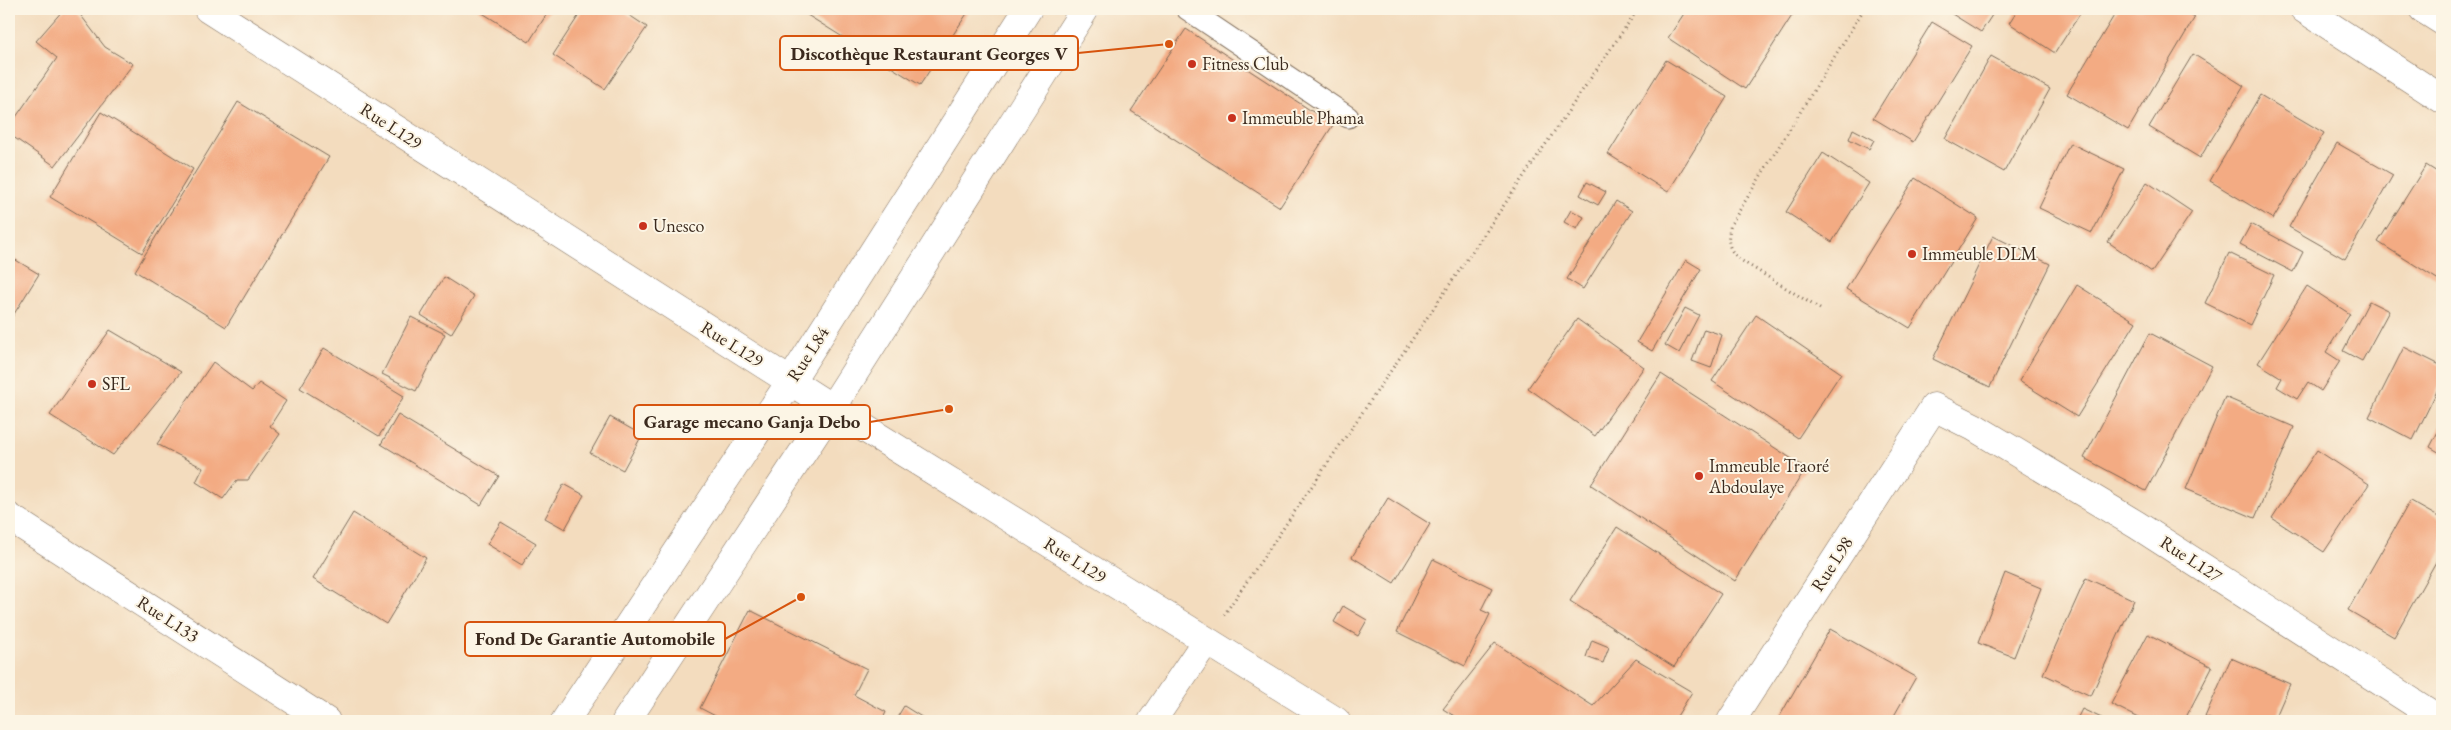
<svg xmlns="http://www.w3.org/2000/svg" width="2451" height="730" viewBox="0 0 2451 730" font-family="'EB Garamond',serif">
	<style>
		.building { fill: #f3ab83 }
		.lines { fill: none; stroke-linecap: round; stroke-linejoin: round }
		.service-casing { stroke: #7b6856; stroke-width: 23 }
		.minor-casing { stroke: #7b6856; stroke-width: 29 }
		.secondary-casing { stroke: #7b6856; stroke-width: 29 }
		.path { stroke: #7b6856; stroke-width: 3; stroke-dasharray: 1 4; stroke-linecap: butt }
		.service { stroke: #fff; stroke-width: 21 }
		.minor { stroke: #fff; stroke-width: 28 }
		.secondary { stroke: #fff; stroke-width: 28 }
		.poi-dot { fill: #c8321e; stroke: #fcf5e5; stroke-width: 2 }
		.labels { text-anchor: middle; stroke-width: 4; stroke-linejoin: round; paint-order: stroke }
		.poi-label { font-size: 18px; fill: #3b2a1e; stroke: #fcf5e5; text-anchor: start }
		.street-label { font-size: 18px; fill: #3b2a1e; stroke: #fcf5e5 }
		.leader { fill: none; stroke: #d7540e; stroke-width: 2 }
		.callout-dot { fill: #d7540e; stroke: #fcf5e5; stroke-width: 2 }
		.callout { fill: #fcf5e5; stroke: #d7540e; stroke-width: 2 }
		.callout-label { font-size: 19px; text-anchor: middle; font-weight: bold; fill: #3b2a1e }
	</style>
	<rect width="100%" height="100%" fill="#fcf5e5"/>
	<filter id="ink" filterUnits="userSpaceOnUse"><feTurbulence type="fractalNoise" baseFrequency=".02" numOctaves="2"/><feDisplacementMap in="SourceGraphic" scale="10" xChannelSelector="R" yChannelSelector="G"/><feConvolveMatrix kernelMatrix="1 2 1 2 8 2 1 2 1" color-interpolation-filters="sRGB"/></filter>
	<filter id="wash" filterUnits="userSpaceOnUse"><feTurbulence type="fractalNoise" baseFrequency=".0096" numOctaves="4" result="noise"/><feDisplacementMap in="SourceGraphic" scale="20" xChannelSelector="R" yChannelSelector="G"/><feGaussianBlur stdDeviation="1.12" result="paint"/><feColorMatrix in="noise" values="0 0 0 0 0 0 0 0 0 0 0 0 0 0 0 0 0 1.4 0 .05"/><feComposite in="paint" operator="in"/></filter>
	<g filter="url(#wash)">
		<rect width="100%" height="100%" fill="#f3dcbe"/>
		<g id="blocks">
			<path class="building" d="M64 9H76L105 47 133 64 55 166 9 134V127L57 58 36 41Z
				M476 9H550L529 42Z
				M583 9H620L647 27 605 89 553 55Z
				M807 9H970L920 85 804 13Z
				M1687 9H1819L1818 11H1795L1745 89 1668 38Z
				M1944 9H1996L1981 32Z
				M2018 9H2083L2055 53 2009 23Z
				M2118 9H2182L2195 17 2128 130 2067 94Z
				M1932 22 1972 46 1913 142 1873 118Z
				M1186 29 1333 125 1280 207 1131 111Z
				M2193 54 2244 86 2200 158 2149 127Z
				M1991 56 2050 89 2004 172 1945 139Z
				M1666 60 1727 97 1668 192 1608 154Z
				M2260 95 2324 133 2273 219 2210 181Z
				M238 102 329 157 226 327 135 271Z
				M101 112 193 169 142 253 50 197Z
				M1853 129 1874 140 1869 149 1849 139Z
				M2070 143 2124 169 2092 233 2039 208Z
				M2337 143 2393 175 2345 259 2289 227Z
				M1823 153 1869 183 1832 242 1786 212Z
				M2426 165 2442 175V282L2378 242Z
				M1915 178 1978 218 1910 328 1846 289Z
				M1587 182 1606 192 1598 205 1580 195Z
				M2147 182 2192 212 2152 272 2108 242Z
				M1616 201 1632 211 1583 289 1567 279Z
				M1571 210 1584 217 1577 229 1564 222Z
				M2251 224 2303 252 2293 272 2240 244Z
				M1993 236 2050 264 1990 387 1933 359Z
				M2229 253 2274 275 2250 325 2205 303Z
				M14 259 39 274 9 322V267Z
				M1686 260 1701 269 1652 351 1637 342Z
				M444 277 474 296 451 334 421 315Z
				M2077 285 2136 322 2077 417 2019 381Z
				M2307 286 2350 314 2326 352 2340 361 2321 391 2308 382 2297 399 2277 387 2282 378 2258 363Z
				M2369 301 2389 311 2362 361 2343 351Z
				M1685 308 1699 315 1679 353 1665 345Z
				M1756 315 1841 373 1798 438 1712 381Z
				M411 317 445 334 416 391 382 374Z
				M1577 319 1644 367 1595 436 1528 388Z
				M1704 329 1722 335 1711 368 1692 361Z
				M110 330 181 372 113 455 50 415Z
				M2150 333 2212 366 2146 491 2084 458Z
				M2404 347 2442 366V381L2413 440 2369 417Z
				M324 348 404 396 379 436 300 388Z
				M213 362 252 391 259 383 286 401 270 426 280 434 248 480H237L223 499 196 482 203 468 157 444Z
				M1661 374 1806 468 1735 581 1591 485Z
				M2225 397 2294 427 2255 518 2186 489Z
				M398 415 499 476 481 505 381 444Z
				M610 417 642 435 623 470 590 453Z
				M2442 424V454L2430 447Z
				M2317 450 2369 484 2324 552 2272 518Z
				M564 484 584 495 565 529 545 518Z
				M1388 498 1430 524 1394 583 1352 557Z
				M2410 501 2442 519V551L2394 637 2348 610Z
				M353 513 426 558 386 624 313 579Z
				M501 522 536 543 522 565 487 544Z
				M1617 527 1721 594 1674 667 1570 601Z
				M1433 559 1492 588 1481 610 1490 614 1465 666 1397 632Z
				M2005 573 2041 588 2014 657 1978 643Z
				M2086 578 2134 600 2091 696 2043 674Z
				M1343 606 1367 620 1358 636 1334 622Z
				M750 610 867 669 854 695 886 712 882 721H725L700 708Z
				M1830 629 1916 677 1891 721H1777Z
				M2148 634 2212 667 2184 721H2145L2111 704Z
				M1592 640 1609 647 1603 663 1586 657Z
				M1495 643 1593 706 1636 659 1692 692 1674 721H1462L1443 709Z
				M2231 658 2290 684 2274 721H2215L2205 717Z
				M904 706 928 721H895Z
				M2082 709 2108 721H2076Z"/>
		</g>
	</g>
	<g filter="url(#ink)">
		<use href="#blocks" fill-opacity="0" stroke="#7b6856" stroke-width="1"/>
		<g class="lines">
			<defs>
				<path id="service" d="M1187 9 1348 117"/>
				<path id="minor" d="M208 9 832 408 1336 721
					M9 517 326 721
					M1152 721 1206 641
					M1731 721 1934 407 1974 427 2137 525 2442 721"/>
				<path id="secondary" d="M2304 9 2442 99
					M2423 9 2442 21
					M565 721 790 382 1028 9
					M626 721 832 408 1085 9"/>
			</defs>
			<use href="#service" class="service-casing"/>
			<use href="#minor" class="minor-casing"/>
			<use href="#secondary" class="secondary-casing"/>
			<path class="path" d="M1820 309 1739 259C1727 248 1727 240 1731 224L1864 9
				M1224 615 1638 9"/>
			<use href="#service" class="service"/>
			<use href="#minor" class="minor"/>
			<use href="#secondary" class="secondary"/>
		</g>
	</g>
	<g class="poi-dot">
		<circle cx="1192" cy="64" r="5"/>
		<circle cx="1232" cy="118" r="5"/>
		<circle cx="643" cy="226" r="5"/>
		<circle cx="1912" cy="254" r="5"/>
		<circle cx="92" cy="384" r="5"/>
		<circle cx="1699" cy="476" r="5"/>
	</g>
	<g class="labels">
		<g class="poi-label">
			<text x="1202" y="70">Fitness Club</text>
			<text x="1242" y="124">Immeuble Phama</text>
			<text x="653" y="232">Unesco</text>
			<text x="1922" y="260">Immeuble DLM</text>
			<text x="102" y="390">SFL</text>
			<text x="1709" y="472">Immeuble Traoré<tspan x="1709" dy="21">Abdoulaye</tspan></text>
		</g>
		<g class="street-label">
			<text transform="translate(391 126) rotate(33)" y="6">Rue L129</text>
			<text transform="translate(732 344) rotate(32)" y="6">Rue L129</text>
			<text transform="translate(808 354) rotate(-57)" y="6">Rue L84</text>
			<text transform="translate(2191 559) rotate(33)" y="6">Rue L127</text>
			<text transform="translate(1075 560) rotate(32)" y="6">Rue L129</text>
			<text transform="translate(1832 564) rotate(-57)" y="6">Rue L98</text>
			<text transform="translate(168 619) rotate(33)" y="6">Rue L133</text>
		</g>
	</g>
	<path class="leader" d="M1169 44L1078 53M949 409L870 422M801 597L725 639"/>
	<g class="callout-dot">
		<circle cx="1169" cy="44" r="5"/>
		<circle cx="949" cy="409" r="5"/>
		<circle cx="801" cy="597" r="5"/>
	</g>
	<g class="callout">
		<rect x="780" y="36" width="298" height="34" rx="5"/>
		<rect x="634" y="405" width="236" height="34" rx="5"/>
		<rect x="465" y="622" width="260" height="34" rx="5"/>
	</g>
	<g class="callout-label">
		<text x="929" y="60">Discothèque Restaurant Georges V</text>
		<text x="752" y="428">Garage mecano Ganja Debo</text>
		<text x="595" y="645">Fond De Garantie Automobile</text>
	</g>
	<rect width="2451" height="730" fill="none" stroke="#fcf5e5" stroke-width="30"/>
</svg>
